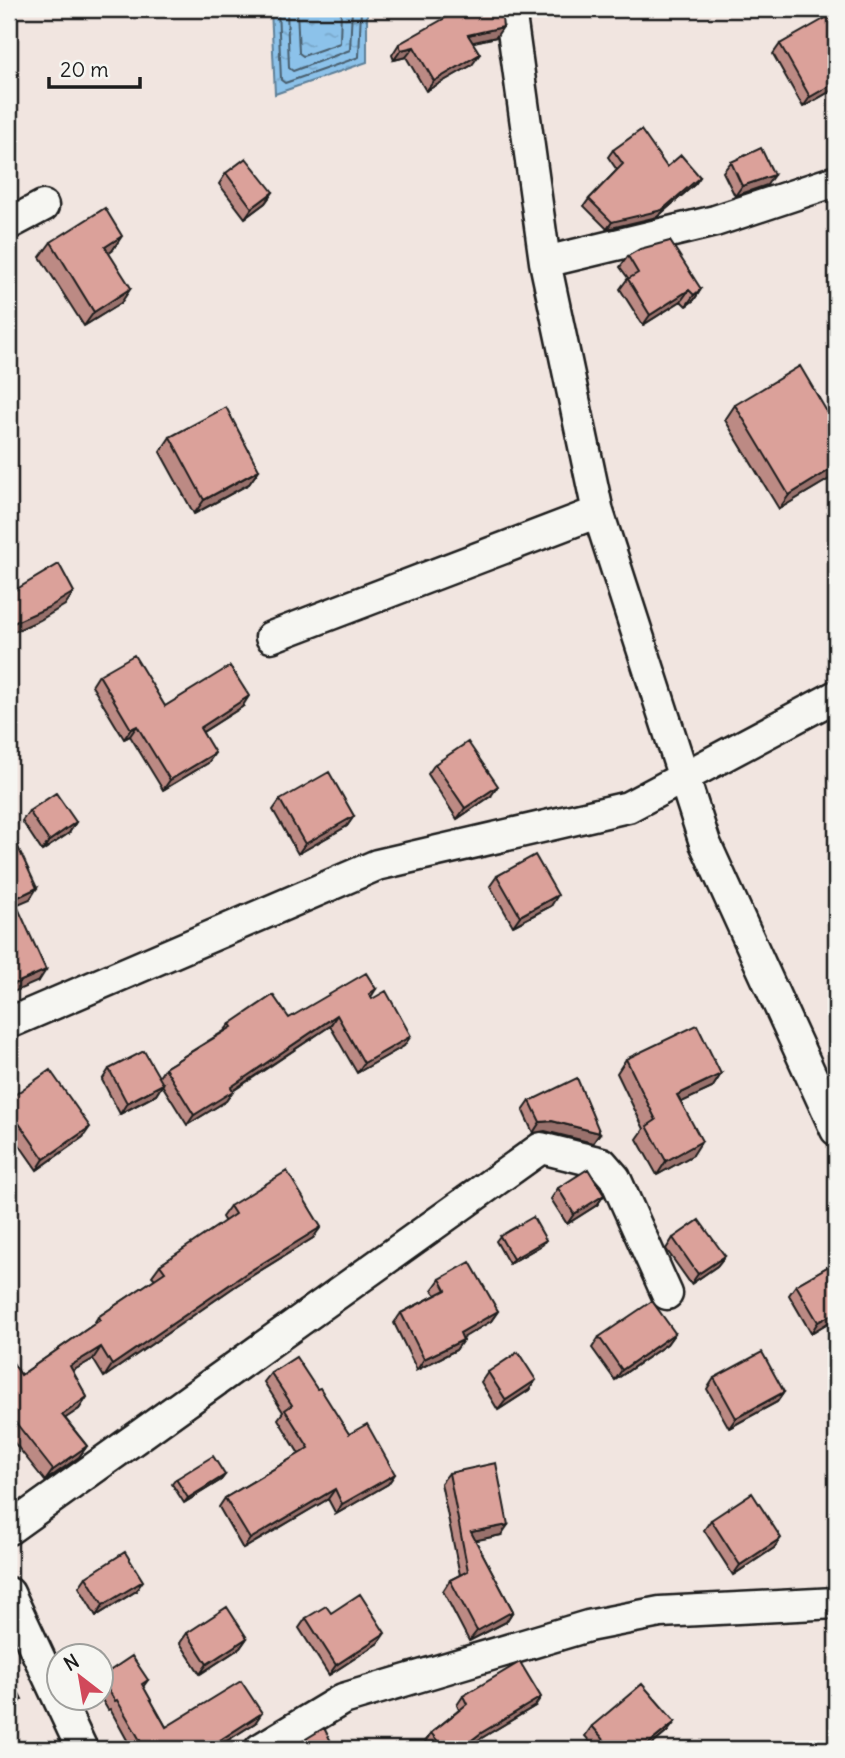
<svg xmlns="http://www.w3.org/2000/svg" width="845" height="1758" viewBox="0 0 845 1758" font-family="Delius,sans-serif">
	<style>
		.water { fill: url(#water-ripples); stroke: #5f8098; stroke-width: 2 }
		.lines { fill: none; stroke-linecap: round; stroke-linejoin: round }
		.shore { stroke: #495e6e; stroke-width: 2 }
		.street-casing { stroke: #1c1c1c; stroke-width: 35 }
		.street { stroke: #f6f6f2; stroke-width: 30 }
		.wall { fill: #bc8a84; stroke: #1c1c1c; stroke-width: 2 }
		.shaded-wall { fill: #99716c; stroke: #1c1c1c; stroke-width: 2 }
		.building { fill: #dba19a; stroke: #1c1c1c; stroke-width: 2 }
	</style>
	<defs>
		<pattern id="water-ripples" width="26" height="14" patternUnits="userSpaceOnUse" patternTransform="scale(1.75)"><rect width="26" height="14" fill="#8cc2ea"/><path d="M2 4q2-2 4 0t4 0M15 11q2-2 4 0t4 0" fill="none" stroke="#78a6c8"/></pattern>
	</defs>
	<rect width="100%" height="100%" fill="#f1e5e0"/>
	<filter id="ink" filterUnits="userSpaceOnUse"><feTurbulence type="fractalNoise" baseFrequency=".0143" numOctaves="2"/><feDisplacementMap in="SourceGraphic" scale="14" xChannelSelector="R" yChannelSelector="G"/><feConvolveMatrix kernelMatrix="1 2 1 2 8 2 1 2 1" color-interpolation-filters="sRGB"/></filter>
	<g filter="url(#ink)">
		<path class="water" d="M271 9H367V62L275 94Z"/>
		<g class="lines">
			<path class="shore" d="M278 9 281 80 285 83 359 57 361 9
				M287 9 289 68 293 71 350 50 352 9
				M297 9 299 53 303 56 340 43 341 9"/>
			<defs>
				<path id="street" d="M510 9 545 262 598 512 705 843 836 1130
					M9 224 43 206
					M545 262 715 221 836 181
					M271 637 598 512
					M9 1023 377 865 628 807 836 696
					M9 1529 541 1148 602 1163 615 1178 667 1294
					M9 1593 82 1749
					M260 1749 343 1699 588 1626 660 1612 836 1603"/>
			</defs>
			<use href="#street" class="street-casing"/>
			<use href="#street" class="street"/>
		</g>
		<path class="wall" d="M496 37 473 42 472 65 426 91 406 57 394 60 392 55 399 44Z
			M780 44 836 88 803 107 773 54Z
			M613 150 667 167 700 177 695 184 657 217 607 229 584 206 589 199 617 170 608 157Z
			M731 162 767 185 735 196 723 172Z
			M226 173 273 192 265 203 245 218 219 184Z
			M51 242 112 251 109 253 121 303 84 326 40 257Z
			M628 256 701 289 694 300 686 306 681 301 643 325 620 289 628 278 620 267Z
			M735 405 836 427V475L779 509 725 420Z
			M170 437 259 470 249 484 194 514 160 452Z
			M99 675 165 706 242 707 203 732 208 763 163 790 130 736 124 739 92 686Z
			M435 764 491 796 457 819 428 774Z
			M280 800 354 816 347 826 298 854 273 810Z
			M29 811 76 822 69 833 42 851 22 821Z
			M497 876 551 906 513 926 490 886Z
			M376 989 371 997 404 1046 357 1073 330 1026 233 1091 226 1101 187 1125 162 1085 156 1095 120 1114 102 1080 109 1069 159 1077 165 1068 224 1031 230 1024 289 1018Z
			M626 1059 721 1074 712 1088 681 1102 693 1155 657 1175 637 1139 644 1129 617 1073Z
			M9 1099 83 1137 37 1170 9 1130Z
			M530 1101 600 1133 593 1143 545 1131 533 1133 523 1111Z
			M558 1188 604 1195 597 1205 567 1224 551 1199Z
			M230 1206 313 1238 237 1285 104 1377 93 1359 72 1371 87 1397 79 1409 65 1418 87 1446 79 1457 45 1481 9 1436V1357L21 1375 93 1325 98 1317 155 1279 152 1276 160 1265 225 1222 222 1217Z
			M500 1236 542 1245 509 1264 496 1241Z
			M673 1238 725 1256 717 1266 691 1284 666 1249Z
			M836 1262V1318L811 1333 789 1295 796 1285Z
			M440 1279 498 1311 491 1321 462 1338 463 1340 456 1350 417 1370 394 1323 401 1313 436 1295 432 1290Z
			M675 1333 667 1344 615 1380 592 1348 599 1337Z
			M488 1372 529 1390 498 1410 481 1382Z
			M271 1373 317 1389 349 1434 395 1474 388 1484 336 1514 328 1499 243 1549 219 1507 225 1498 299 1454 278 1419 283 1412 264 1382Z
			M714 1378 784 1392 777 1402 729 1428 707 1389Z
			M449 1473 501 1535 475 1540 513 1611 506 1622 469 1641 443 1591 450 1580 460 1575 441 1483Z
			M225 1475 221 1480 184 1503 172 1484 176 1479Z
			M711 1520 774 1548 733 1575 704 1530Z
			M86 1577 136 1591 96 1616 79 1587Z
			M331 1613 378 1643 329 1675 299 1628 306 1618Z
			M187 1633 247 1638 240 1648 200 1674 180 1643Z
			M102 1676 148 1680 143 1687 166 1727 255 1723 214 1749H132L110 1709 108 1710 101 1698Z
			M463 1696 535 1706 475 1742 465 1749H431L425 1742 431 1733 459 1710 457 1705Z
			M675 1722 667 1732 647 1749H596L585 1736 592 1726Z"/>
		<path class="shaded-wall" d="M503 27 496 37 461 45 468 35Z
			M414 47 406 57 394 60 401 50Z
			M480 54 472 65 426 91 434 81Z
			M836 82V88L803 107 810 97Z
			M774 175 767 185 735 196 742 186Z
			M700 177 695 184 657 217 607 229 612 222Z
			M273 192 265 203 245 218 252 208Z
			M122 236 112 251 95 262 105 247Z
			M131 288 121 303 84 326 94 312Z
			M701 289 694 300 686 306 694 295Z
			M689 290 681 301 643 325 650 315Z
			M836 466V475L779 509 789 495Z
			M259 470 249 484 194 514 204 500Z
			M74 592 65 605 40 620 9 634V625Z
			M249 696 242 707 193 738 200 728Z
			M137 726 130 736 124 739 131 729Z
			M215 753 208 763 163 790 170 780Z
			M498 786 491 796 457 819 465 808Z
			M354 816 347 826 298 854 305 844Z
			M76 822 69 833 42 851 49 841Z
			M37 888 30 899 9 908 14 899Z
			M558 895 551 906 513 926 520 916Z
			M46 970 39 981 9 994V990L12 985Z
			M337 1015 330 1026 226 1095 233 1091 226 1101 187 1125 194 1115 231 1087Z
			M411 1036 404 1046 357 1073 364 1063Z
			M721 1074 712 1088 667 1109 677 1095Z
			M163 1084 156 1095 120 1114 127 1103Z
			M552 1121 600 1133 593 1143 545 1131 533 1133 540 1122Z
			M90 1127 83 1137 37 1170 44 1159Z
			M702 1141 693 1155 657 1175 666 1161Z
			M604 1195 597 1205 567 1224 574 1214Z
			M321 1227 313 1238 237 1285 104 1377 112 1365 245 1274Z
			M546 1240 542 1245 509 1264 513 1259Z
			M725 1256 717 1266 691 1284 698 1274Z
			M498 1311 491 1321 453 1344 460 1333Z
			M836 1312V1318L811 1333 818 1322Z
			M675 1333 667 1344 615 1380 622 1370Z
			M463 1340 456 1350 417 1370 424 1359Z
			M101 1347 93 1359 62 1377 70 1366Z
			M536 1380 529 1390 498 1410 506 1400Z
			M784 1392 777 1402 729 1428 736 1418Z
			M87 1397 79 1409 54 1426 62 1415Z
			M87 1446 79 1457 45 1481 53 1470Z
			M395 1474 388 1484 336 1514 342 1504Z
			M225 1475 221 1480 184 1503 188 1498Z
			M335 1489 328 1499 243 1549 250 1539Z
			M508 1525 501 1535 464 1543 471 1532Z
			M781 1538 774 1548 733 1575 740 1565Z
			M143 1581 136 1591 96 1616 103 1605Z
			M513 1611 506 1622 469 1641 477 1631Z
			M385 1633 378 1643 329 1675 336 1665Z
			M247 1638 240 1648 200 1674 207 1664Z
			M541 1697 535 1706 475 1742 465 1749H460L481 1733Z
			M22 1699 14 1709 9 1712V1705Z
			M262 1713 255 1723 214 1749H206Z
			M675 1722 667 1732 647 1749H642Z"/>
		<path class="building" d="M461 9H501L503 27 468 35 480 54 434 81 414 47 401 50 399 44Z
			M831 15 836 24V82L810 97 780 44Z
			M641 130 667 167 681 155 700 177 662 210 612 222 589 199 623 164 613 150Z
			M761 148 774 175 742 186 731 162Z
			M246 158 273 192 252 208 226 173Z
			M105 208 122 236 105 247 131 288 94 312 51 242Z
			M670 241 701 289 694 295 689 290 650 315 628 279 638 273 628 256 640 249Z
			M800 366 836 427V466L789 495 735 405Z
			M226 407 259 470 204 500 170 437Z
			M59 564 74 592 49 607 9 625V576L15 590Z
			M134 655 165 706 230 666 249 696 200 728 215 753 170 780 137 726 131 729 99 675Z
			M468 742 498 786 465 808 435 764Z
			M329 772 354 816 305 844 280 800Z
			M56 793 76 822 49 841 29 811Z
			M17 845 37 888 14 899 46 970 12 985 9 978V849Z
			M535 855 558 895 520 916 497 876Z
			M366 973 376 989 369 994 372 999 386 991 411 1036 364 1063 337 1015 231 1087 233 1091 194 1115 165 1068 232 1027 230 1024 273 995 289 1018Z
			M697 1025 721 1074 677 1095 702 1141 666 1161 647 1126 656 1120 626 1059Z
			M144 1051 163 1084 127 1103 109 1069Z
			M50 1070 90 1127 44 1159 9 1109V1099Z
			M577 1078 600 1133 552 1121 540 1122 530 1101Z
			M588 1169 604 1195 574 1214 558 1188Z
			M287 1171 321 1227 245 1274 112 1365 101 1347 70 1366 87 1397 62 1415 87 1446 53 1470 9 1414V1357L21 1375 100 1320 98 1317 165 1272 160 1265 235 1214 230 1206Z
			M533 1217 546 1240 513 1259 500 1236Z
			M699 1220 725 1256 698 1274 673 1238Z
			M470 1262 498 1311 460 1333 463 1340 424 1359 401 1313 446 1290 440 1279Z
			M836 1262V1312L818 1322 796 1285Z
			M652 1301 675 1333 622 1370 599 1337Z
			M518 1352 536 1380 506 1400 488 1372Z
			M762 1352 784 1392 736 1418 714 1378Z
			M296 1357 317 1389 320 1388 349 1434 367 1424 395 1474 342 1504 335 1489 250 1539 225 1498 309 1448 285 1410 292 1405 271 1373Z
			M213 1456 225 1475 188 1498 176 1479Z
			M496 1463 508 1525 471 1532 513 1611 477 1631 450 1580 468 1571 449 1473Z
			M752 1493 781 1538 740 1565 711 1520Z
			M125 1552 143 1581 103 1605 86 1577Z
			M360 1594 385 1633 336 1665 306 1618 326 1606 331 1613Z
			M227 1607 247 1638 207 1664 187 1633Z
			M132 1656 148 1680 142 1684 166 1727 241 1681 262 1713 206 1749H145L117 1700 115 1701 102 1679V1676Z
			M520 1662 541 1697 481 1733 460 1749H444L431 1733 467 1704 463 1696Z
			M9 1674 22 1699 9 1705Z
			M642 1684 675 1722 642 1749H612L592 1726Z
			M324 1728 335 1749H299L296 1745Z"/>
	</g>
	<rect width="845" height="1758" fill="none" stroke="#f6f6f2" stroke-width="35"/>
	<rect x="18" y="18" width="810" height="1723" fill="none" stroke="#1c1c1c" stroke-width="2.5" filter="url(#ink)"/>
	<g transform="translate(80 1677) rotate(329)"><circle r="33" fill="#f6f6f2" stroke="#9f9f9c" stroke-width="2"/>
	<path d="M0-5L12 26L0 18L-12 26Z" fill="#d1495b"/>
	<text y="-10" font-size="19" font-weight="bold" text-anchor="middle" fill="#1c1c1c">N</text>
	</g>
	<path d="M49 77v10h91v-10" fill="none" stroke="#1c1c1c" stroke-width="3.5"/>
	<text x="60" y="77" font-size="21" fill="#1c1c1c" stroke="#f6f6f2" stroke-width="5" paint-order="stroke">20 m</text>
</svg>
